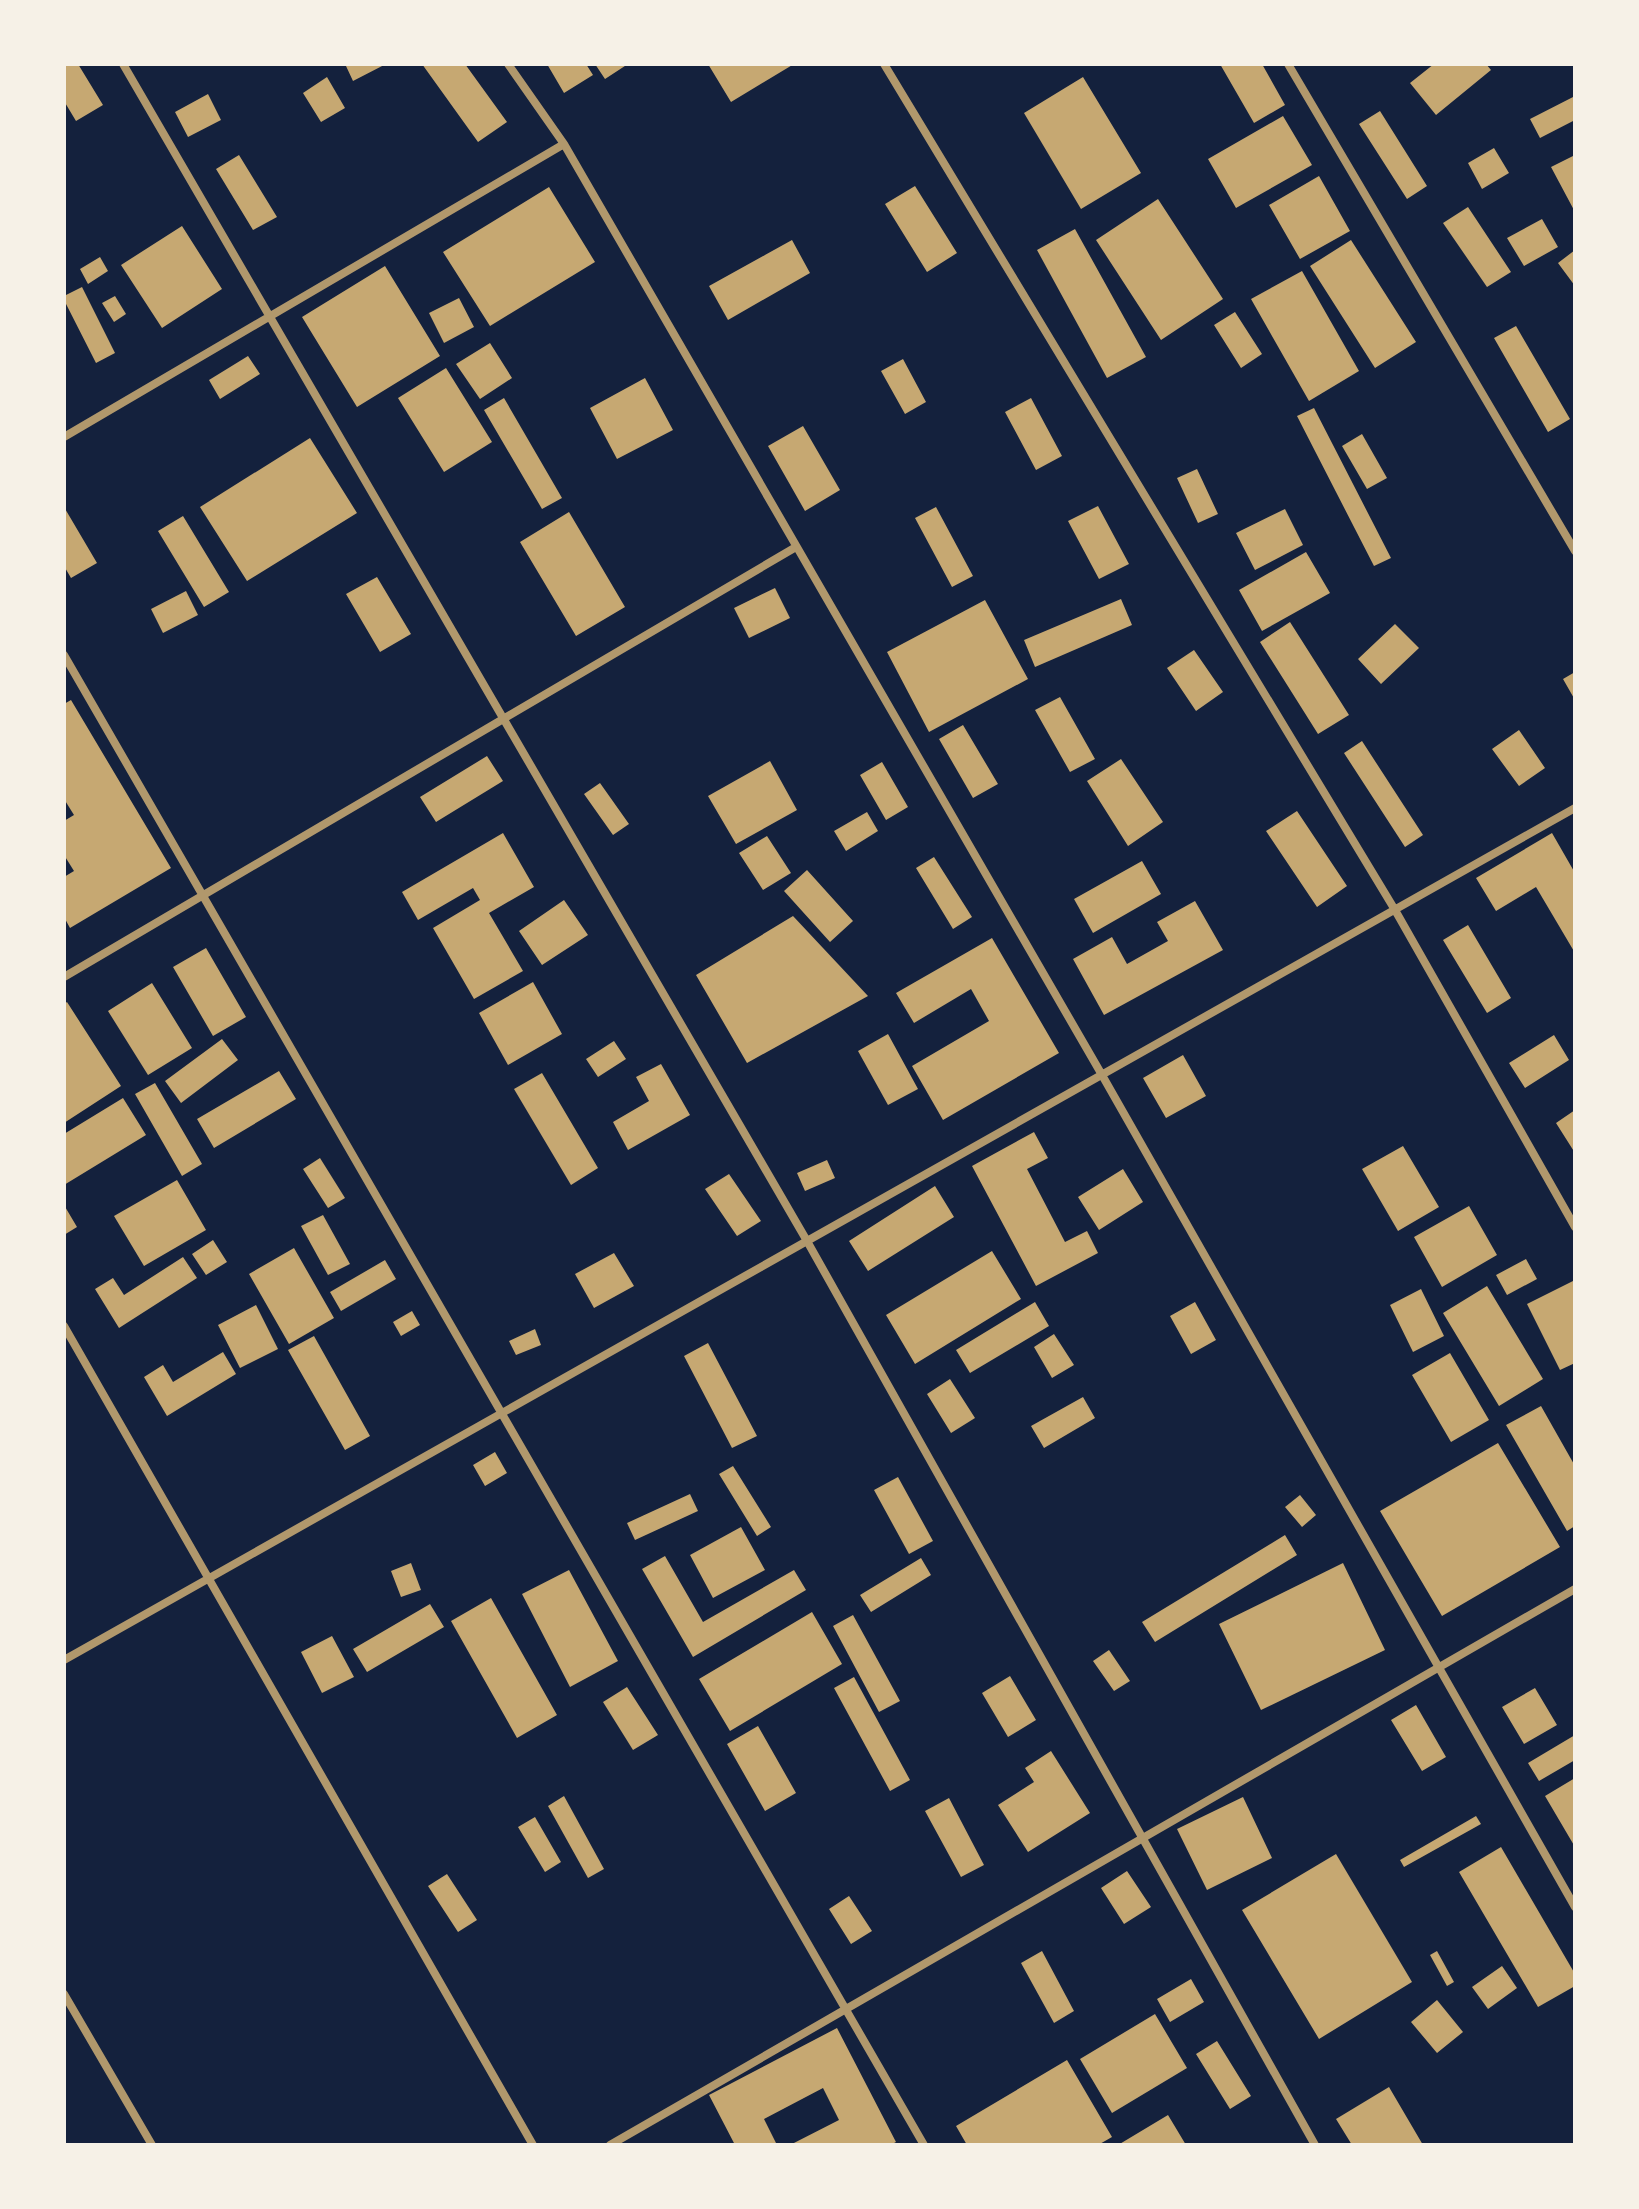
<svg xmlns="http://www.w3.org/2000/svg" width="1639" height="2209" viewBox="0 0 1639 2209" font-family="'Nunito Sans',sans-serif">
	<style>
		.building { fill: #c6a872 }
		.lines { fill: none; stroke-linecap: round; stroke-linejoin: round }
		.minor { stroke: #b1986c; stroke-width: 8 }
	</style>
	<rect width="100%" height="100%" fill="#14213d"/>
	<path class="building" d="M64 64H78L103 105 76 121 64 101Z
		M349 64H386L353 81 346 66Z
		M422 64H465L507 122 478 142Z
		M547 64H586L593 75 564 93Z
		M595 64H628L605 79Z
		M708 64H794L731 102Z
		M1220 64H1262L1285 105 1254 123Z
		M1434 64H1486L1491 70 1436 115 1410 83Z
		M327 77 345 108 321 122 303 93Z
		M1083 77 1141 173 1081 209 1024 113Z
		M208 94 221 120 188 137 175 112Z
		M1575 96V120L1540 138 1530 119Z
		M1380 111 1427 186 1407 199 1359 124Z
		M1283 116 1312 165 1236 208 1208 159Z
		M1494 148 1509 173 1482 189 1468 163Z
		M239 155 277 217 253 230 216 169Z
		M1575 155V212L1551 167Z
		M1319 176 1350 231 1300 259 1269 205Z
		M915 186 957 253 927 272 885 204Z
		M549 187 595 262 490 326 443 252Z
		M1158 199 1223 299 1161 340 1096 240Z
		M1468 207 1511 272 1487 287 1443 223Z
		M1542 219 1558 247 1524 266 1507 238Z
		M182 226 222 289 162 328 121 265Z
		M1075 229 1146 357 1107 378 1037 250Z
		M792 240 810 273 728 320 709 286Z
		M1351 240 1416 342 1375 368 1310 266Z
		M1575 250V286L1558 263Z
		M100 257 108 271 88 284 80 269Z
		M385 266 440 356 357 407 302 317Z
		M1302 271 1359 371 1309 401 1251 299Z
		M82 287 115 353 96 363 64 300V296Z
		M115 296 126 314 114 322 102 303Z
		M459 298 474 327 444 343 429 313Z
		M1235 312 1262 354 1241 368 1214 325Z
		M1516 326 1570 419 1548 432 1494 338Z
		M490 343 512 378 480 399 456 364Z
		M248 356 260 374 220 399 209 380Z
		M903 359 926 402 905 414 881 371Z
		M446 368 492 442 444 472 398 398Z
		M645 378 673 430 617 459 590 408Z
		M504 398 562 498 542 509 484 410Z
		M1031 398 1062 456 1036 470 1005 412Z
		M1314 408 1391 558 1374 566 1297 416Z
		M803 426 840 490 805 511 768 446Z
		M1362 434 1387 478 1367 489 1342 446Z
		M310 438 357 513 247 581 200 507Z
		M1197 469 1218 514 1198 523 1177 478Z
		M1098 506 1129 564 1099 579 1068 521Z
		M64 507 97 563 71 578 64 566Z
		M936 507 973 576 952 587 915 518Z
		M1285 509 1303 545 1255 570 1236 533Z
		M569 512 625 607 576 636 520 542Z
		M183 516 229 592 204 607 158 531Z
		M1306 552 1330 593 1262 631 1239 590Z
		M377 577 411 634 380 652 346 594Z
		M775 588 790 618 749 638 734 608Z
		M186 591 198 615 163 633 151 609Z
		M1121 599 1132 625 1035 667 1024 640Z
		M985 600 1028 679 929 732 887 652Z
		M1290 622 1349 715 1318 734 1260 642Z
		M1395 624 1419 648 1381 684 1358 659Z
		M1194 650 1223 692 1196 711 1167 668Z
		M1575 672V700L1563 679Z
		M1060 697 1095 759 1070 772 1035 710Z
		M71 700 171 868 70 928 64 917V877L74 871 64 855V821L74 815 64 799V704Z
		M963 725 998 784 973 798 939 739Z
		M1519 730 1545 768 1519 786 1492 749Z
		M1362 741 1423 835 1405 847 1344 753Z
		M487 756 503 781 436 822 420 797Z
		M1121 759 1163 822 1128 846 1087 781Z
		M770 761 797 810 736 844 708 796Z
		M882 762 908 807 886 820 860 775Z
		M600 783 629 824 613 835 584 794Z
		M1297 811 1347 886 1317 907 1266 831Z
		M867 812 878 831 846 851 834 831Z
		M503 833 534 887 489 913 523 971 474 999 433 928 480 900 473 888 418 920 402 892Z
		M1552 833 1575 873V953L1536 887 1496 911 1476 878Z
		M767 836 791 873 763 890 739 853Z
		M934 857 972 917 953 929 916 868Z
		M1142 861 1161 894 1093 933 1074 899Z
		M807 870 853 921 830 942 784 891Z
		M564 900 588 935 542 965 519 931Z
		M1195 901 1223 950 1104 1015 1073 959 1112 937 1127 964 1168 941 1157 922Z
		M793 916 868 996 747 1063 696 975Z
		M1468 925 1511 998 1487 1013 1443 940Z
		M992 938 1059 1053 943 1120 912 1066 989 1021 971 989 914 1023 896 993Z
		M206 948 246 1017 213 1036 173 967Z
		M533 982 562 1034 508 1065 479 1013Z
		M152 983 192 1048 148 1075 108 1011Z
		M67 1002 121 1086 64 1123V1004Z
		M888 1034 918 1089 888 1105 858 1051Z
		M1554 1035 1569 1060 1525 1088 1509 1063Z
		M222 1039 238 1060 181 1103 165 1081Z
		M614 1041 626 1059 598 1077 586 1059Z
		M1183 1055 1206 1096 1166 1118 1143 1078Z
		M661 1064 690 1115 628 1150 613 1122 649 1101 636 1077Z
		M279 1071 296 1099 214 1148 197 1119Z
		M542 1073 598 1168 571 1185 514 1089Z
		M155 1083 202 1164 182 1176 135 1094Z
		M123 1098 146 1135 64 1185V1134Z
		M1575 1110V1153L1556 1123Z
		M1034 1132 1048 1158 1027 1169 1065 1242 1087 1231 1098 1253 1036 1286 972 1166Z
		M1403 1146 1439 1207 1398 1231 1362 1169Z
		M320 1158 345 1198 328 1208 303 1169Z
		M827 1160 835 1178 805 1191 797 1173Z
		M1123 1169 1143 1202 1099 1230 1078 1197Z
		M729 1174 761 1221 737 1236 705 1189Z
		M177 1180 206 1230 144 1266 114 1216Z
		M935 1186 954 1217 868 1271 849 1241Z
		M64 1205 77 1227 64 1235Z
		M1469 1206 1497 1255 1442 1287 1414 1237Z
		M323 1215 350 1264 328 1275 301 1226Z
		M213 1240 227 1262 206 1275 192 1254Z
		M294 1248 334 1318 289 1344 249 1274Z
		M992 1251 1021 1299 915 1364 886 1315Z
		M614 1253 634 1286 594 1308 575 1274Z
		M183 1257 197 1278 119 1328 95 1289 113 1278 124 1295Z
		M1526 1259 1537 1279 1507 1295 1496 1275Z
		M385 1260 396 1279 341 1311 330 1292Z
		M1573 1281 1575 1285V1363L1560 1370 1527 1304Z
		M1487 1286 1543 1379 1499 1406 1443 1313Z
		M1421 1289 1444 1336 1413 1352 1390 1305Z
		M1035 1302 1049 1326 970 1373 956 1350Z
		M1195 1302 1216 1340 1191 1354 1170 1316Z
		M256 1305 278 1349 240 1368 218 1325Z
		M412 1311 420 1325 401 1336 393 1322Z
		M535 1329 541 1345 516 1355 509 1341Z
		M1054 1334 1074 1365 1052 1378 1034 1347Z
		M314 1336 370 1436 345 1450 288 1350Z
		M708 1343 757 1436 732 1448 684 1356Z
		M223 1352 236 1374 167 1416 144 1377 163 1365 173 1382Z
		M1450 1353 1489 1420 1451 1442 1412 1375Z
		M950 1379 975 1418 951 1433 927 1394Z
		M1083 1397 1095 1418 1044 1448 1031 1426Z
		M1541 1406 1575 1466V1526L1567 1531 1506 1425Z
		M1498 1443 1560 1547 1442 1616 1380 1511Z
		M495 1452 507 1473 485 1486 473 1465Z
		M733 1466 771 1527 757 1536 719 1474Z
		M898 1477 933 1541 909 1554 874 1490Z
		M690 1494 698 1511 635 1540 627 1523Z
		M1300 1495 1316 1515 1302 1527 1285 1507Z
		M741 1527 765 1570 713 1598 690 1555Z
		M1285 1535 1297 1555 1155 1642 1142 1622Z
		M665 1556 703 1622 794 1570 806 1590 693 1657 642 1569Z
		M921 1558 931 1575 871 1612 860 1595Z
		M411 1563 421 1590 401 1597 391 1571Z
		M1343 1563 1385 1650 1261 1710 1219 1624Z
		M569 1570 618 1661 570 1687 522 1594Z
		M491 1598 557 1715 517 1738 451 1621Z
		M430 1604 444 1627 367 1672 353 1649Z
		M812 1612 842 1664 730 1731 699 1679Z
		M853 1615 900 1701 879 1712 833 1626Z
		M332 1636 354 1677 322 1693 301 1652Z
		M1109 1650 1130 1681 1114 1691 1093 1661Z
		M1010 1676 1036 1720 1008 1737 982 1693Z
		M854 1677 910 1780 890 1791 834 1688Z
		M627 1687 658 1735 633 1750 603 1702Z
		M1535 1688 1557 1725 1524 1744 1502 1707Z
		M1416 1705 1446 1757 1422 1771 1391 1720Z
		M758 1726 796 1793 765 1811 727 1744Z
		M1575 1735V1760L1539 1781 1528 1763Z
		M1051 1751 1090 1813 1028 1852 998 1805 1034 1782 1025 1768Z
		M1575 1778V1847L1545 1796Z
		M564 1796 604 1869 588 1878 548 1806Z
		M1243 1797 1272 1858 1207 1890 1177 1829Z
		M949 1798 984 1865 961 1877 925 1811Z
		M1476 1816 1481 1824 1404 1867 1400 1860Z
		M535 1817 561 1862 545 1872 518 1827Z
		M1501 1847 1575 1974V1986L1538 2007 1459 1872Z
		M1336 1854 1412 1982 1319 2039 1242 1910Z
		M1127 1871 1151 1907 1124 1924 1101 1888Z
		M447 1874 477 1920 458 1932 428 1886Z
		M849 1896 872 1931 851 1944 829 1909Z
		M1042 1951 1074 2011 1054 2023 1021 1963Z
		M1437 1951 1454 1982 1447 1986 1430 1955Z
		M1502 1966 1517 1988 1488 2009 1472 1987Z
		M1191 1979 1204 2002 1170 2022 1157 1999Z
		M1437 2000 1463 2032 1437 2053 1411 2022Z
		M1155 2014 1187 2068 1112 2113 1080 2059Z
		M837 2028 896 2142 890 2145H790L839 2120 823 2088 764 2119 777 2145H735L709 2095Z
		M1217 2041 1251 2096 1230 2109 1196 2054Z
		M1067 2060 1112 2137 1098 2145H967L956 2126Z
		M1389 2087 1423 2145H1352L1336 2119Z
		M1168 2115 1186 2145H1118Z"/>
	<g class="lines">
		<path class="minor" d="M123 64 807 1241 1315 2145
			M508 64 564 144 1102 1075 1575 1907
			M884 64 1395 910 1575 1227
			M1288 64 1575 551
			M64 437 564 144
			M64 655 924 2145
			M64 977 796 547
			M64 1326 533 2145
			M64 1660 1575 808
			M64 1994 152 2145
			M610 2145 1575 1589"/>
	</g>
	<rect width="1639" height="2209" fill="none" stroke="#f6f1e7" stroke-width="132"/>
</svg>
